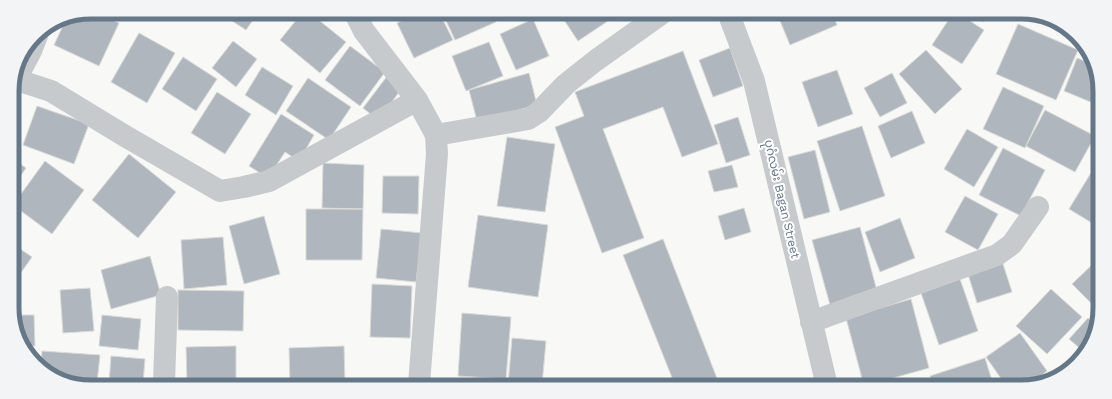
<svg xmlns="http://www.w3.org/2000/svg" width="1112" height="399" viewBox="0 0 1112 399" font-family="'Work Sans','Noto Sans Myanmar',sans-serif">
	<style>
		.building { fill: #afb6bd; stroke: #dadad8 }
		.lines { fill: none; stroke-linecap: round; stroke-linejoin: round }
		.street { stroke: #c6cacd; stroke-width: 22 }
		.labels { text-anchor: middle; stroke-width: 4; stroke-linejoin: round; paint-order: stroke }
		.street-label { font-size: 12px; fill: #678; stroke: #fff }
		.rim { fill: none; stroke: #678; stroke-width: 5 }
	</style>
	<rect width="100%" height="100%" fill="#f8f8f6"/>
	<path class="building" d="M91 12H95L119 23 99 66 54 45 67 17Z
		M220 13H258L246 30Z
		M302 13H310L346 42 320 73 280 40Z
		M417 13 440 14 453 40 414 58 397 23Z
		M443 14H492L496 22 455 40Z
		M505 14H522L506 18Z
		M560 14H612L614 17 578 41Z
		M780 15H833L837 25 790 45 778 16Z
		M951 16H962L984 30 962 64 932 45Z
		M973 16H986L983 22Z
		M1031 16H1046L1043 23Z
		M533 19 549 56 516 70 500 34Z
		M1018 24 1078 50 1056 100 996 74Z
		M139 33 175 53 147 103 111 82Z
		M233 41 257 59 236 87 212 68Z
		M489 42 503 76 466 91 452 56Z
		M350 46 385 72 360 106 325 80Z
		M730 48 743 86 713 97 699 60Z
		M926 50 962 89 935 114 899 74Z
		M683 51 718 144 682 157 663 107 603 129 644 238 602 253 555 127 584 116 575 92Z
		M183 57 217 79 196 111 162 89Z
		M1077 58 1092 64 1099 81V102L1098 105 1064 91Z
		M262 67 293 86 276 115 245 95Z
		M837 70 853 114 818 127 802 82Z
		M529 73 537 105 477 121 469 90Z
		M892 73 907 103 880 117 864 88Z
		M388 75 403 87 378 120 363 108Z
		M308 78 351 107 329 140 286 111Z
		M1003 87 1044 106 1025 148 983 129Z
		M217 92 251 114 225 154 191 133Z
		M37 106 89 124 74 164 23 145Z
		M1045 110 1095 136 1075 172 1026 146Z
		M912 111 925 143 891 158 878 126Z
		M281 114 314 135 299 161 285 152 268 178 249 166Z
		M738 117 750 155 726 163 714 125Z
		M862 126 885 196 840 211 817 141Z
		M967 129 998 147 974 187 944 169Z
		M507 137 555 144 545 212 497 206Z
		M1003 148 1045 170 1021 216 979 195Z
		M815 150 830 212 804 219 788 157Z
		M129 154 176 192 138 238 92 200Z
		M13 159 26 168 13 187Z
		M45 161 84 190 52 234 13 205Z
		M323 163 364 165 363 209 322 208Z
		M1097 163 1098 164 1097 226 1069 209Z
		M732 165 738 187 714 192 708 171Z
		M383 176H419L418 214 382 213Z
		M965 196 998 214 978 250 945 232Z
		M744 208 751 232 725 240 718 216Z
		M306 209H363L362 260H306Z
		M478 215 548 225 538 297 468 287Z
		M264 216 280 274 244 284 229 226Z
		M900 218 915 258 880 272 865 232Z
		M860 227 877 291 830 305 812 240Z
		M381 229 422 233 416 282 376 278Z
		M223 237 227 285 184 289 181 240Z
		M663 239 718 381 706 386 675 385 623 255Z
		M13 244 32 257 13 284Z
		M150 256 161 295 111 309 101 270Z
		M1097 260 1096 308 1072 284Z
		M1002 261 1012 292 977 303 967 271Z
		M960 279 978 331 939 345 921 293Z
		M372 284 412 286 410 338 370 337Z
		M90 288 94 331 63 333 60 290Z
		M1051 289 1082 317 1047 354 1016 326Z
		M178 290 244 291 243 331 178 330Z
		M911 299 929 368 864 386 846 318Z
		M462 313 511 317 506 379 458 376Z
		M13 315H34L35 346H25L13 323Z
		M102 315 141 319 138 350 99 346Z
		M1088 318 1096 325V333L1083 351 1069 339Z
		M1020 333 1047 371 1025 387H1007L986 357Z
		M512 338 546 341 542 385H508Z
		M236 346V384L187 383 186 347Z
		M344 346 345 384H290L289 348Z
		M42 351 100 355 97 383H66L41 366Z
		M111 356 145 359 143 383H109Z
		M985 358 994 387H969L968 384 960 387 934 386 930 376Z
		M929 382 930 386H915Z"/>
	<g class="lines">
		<path class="street" d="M355 13 364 31 417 100 436 135 437 154 419 384
			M729 15 754 81 827 386
			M14 79 51 91 125 136 220 191 244 187 269 181 417 100
			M16 79 31 51 38 33
			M436 135 528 119 539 112 566 84 595 61 661 14
			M811 322 997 255 1012 244 1038 207
			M164 383 167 297"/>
	</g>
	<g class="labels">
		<g class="street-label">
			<text transform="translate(782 199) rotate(77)" y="4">ပုဂံလမ်း Bagan Street</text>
		</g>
	</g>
	<path d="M0 0H1112V399H0ZM91 19H1021A72 72 0 0 1 1093 91V308A72 72 0 0 1 1021 380H91A72 72 0 0 1 19 308V91A72 72 0 0 1 91 19Z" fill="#f3f4f5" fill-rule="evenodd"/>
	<path class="rim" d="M91 19H1021A72 72 0 0 1 1093 91V308A72 72 0 0 1 1021 380H91A72 72 0 0 1 19 308V91A72 72 0 0 1 91 19Z"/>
</svg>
